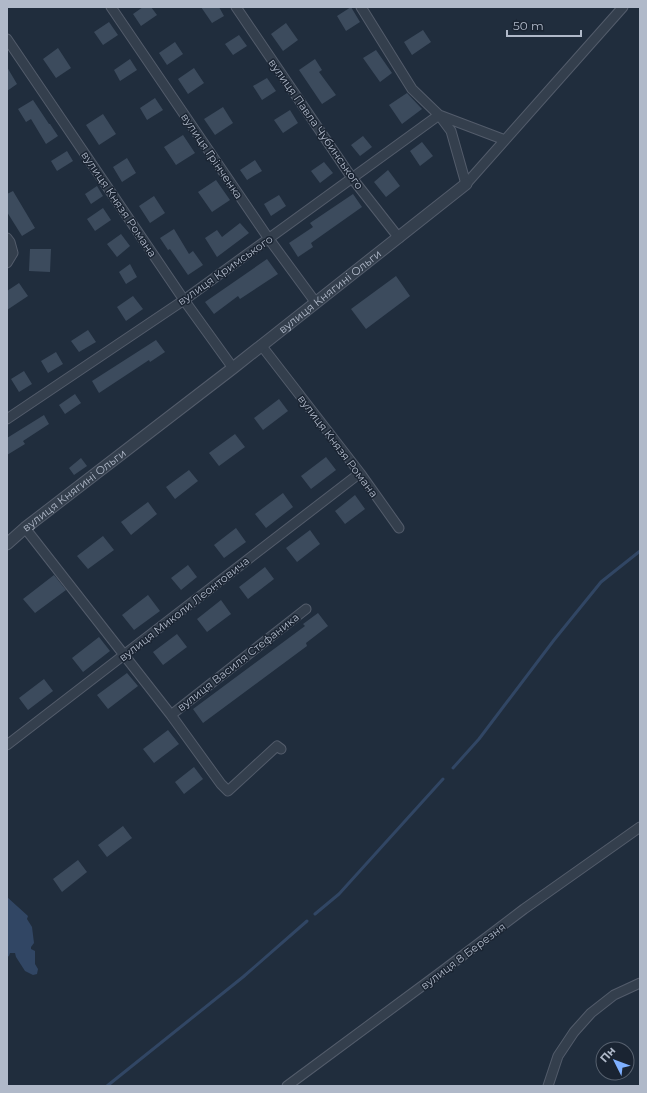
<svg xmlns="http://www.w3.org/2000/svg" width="647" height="1093" viewBox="0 0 647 1093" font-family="Montserrat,sans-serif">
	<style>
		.water { fill: #314664 }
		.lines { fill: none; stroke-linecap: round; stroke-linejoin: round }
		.stream { stroke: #314664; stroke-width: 3 }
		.building { fill: #3c4b5d }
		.minor-casing { stroke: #535c6b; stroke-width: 11 }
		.tertiary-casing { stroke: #535c6b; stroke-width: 13 }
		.minor { stroke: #343f4d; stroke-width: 9 }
		.tertiary { stroke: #343f4d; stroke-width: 11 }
		.labels { text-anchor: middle; stroke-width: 3; stroke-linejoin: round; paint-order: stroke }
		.street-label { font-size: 11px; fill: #b0b9c9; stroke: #1a2432 }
	</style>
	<rect width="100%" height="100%" fill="#202d3d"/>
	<path class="water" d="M7 897 28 916 27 919 32 927 34 943 31 947V949L35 951V964L38 969 37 974 33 975 25 971 16 957 15 953H10L9 956 7 957Z"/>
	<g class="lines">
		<path class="stream" d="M453 768 479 739 554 640 601 582 640 551
			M315 914 339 894 443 779
			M107 1086 243 977 307 921"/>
	</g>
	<path class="building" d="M143 7H151L157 15 141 26 133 14Z
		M201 7H219L224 16 212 23Z
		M351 7 360 22 346 31 337 16Z
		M109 22 118 35 103 45 94 32Z
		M286 23 298 40 283 51 271 34Z
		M423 30 431 42 412 55 404 42Z
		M239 35 247 46 233 55 225 44Z
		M175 42 183 54 167 65 159 53Z
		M58 48 71 68 56 78 43 59Z
		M376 50 392 73 380 82 363 58Z
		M130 59 137 70 120 81 114 70Z
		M315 59 322 70 319 72 336 95 322 104 299 70Z
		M7 67 17 84 7 91Z
		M194 68 204 83 188 94 178 79Z
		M267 78 276 91 262 100 253 86Z
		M407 93 422 109 402 124 389 105Z
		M155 98 163 110 147 120 140 108Z
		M33 100 49 124H50L58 136 46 144 31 119 26 122 18 109Z
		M223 107 233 123 215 135 204 119Z
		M290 110 298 123 283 133 274 120Z
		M103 114 116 134 99 145 86 125Z
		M183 135 195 153 176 165 164 147Z
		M363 136 372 147 360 156 351 145Z
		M422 142 433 156 420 166 410 151Z
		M67 151 73 161 57 171 51 161Z
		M127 158 136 173 122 182 113 167Z
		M255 160 262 171 247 180 240 170Z
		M324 162 333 173 320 183 311 171Z
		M388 170 400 186 386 197 374 182Z
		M216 180 230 200 212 212 198 192Z
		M97 186 103 196 91 204 85 194Z
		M13 191 35 228 22 236 7 212V194Z
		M353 194 362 207 311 243 313 247 298 257 289 243 313 227 310 223Z
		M279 195 286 206 271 216 264 204Z
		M154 196 165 213 150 223 139 206Z
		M103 208 111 220 95 231 87 219Z
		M240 223 249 233 217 257 205 238 217 230 222 237Z
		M174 229 189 254 193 251 203 265 188 275 170 249 168 250 160 238Z
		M121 234 130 246 117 257 107 244Z
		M30 249H51L50 272 29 271Z
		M267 259 278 274 240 299 238 296 214 314 205 302Z
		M130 264 137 277 126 284 119 272Z
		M396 276 410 296 366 329 351 309Z
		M19 283 28 296 7 310V291Z
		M133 296 143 309 126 321 117 307Z
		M88 330 96 342 79 352 71 341Z
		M156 340 165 352 150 362 149 360 99 393 92 381Z
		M56 352 63 364 48 373 41 361Z
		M24 371 32 384 19 392 11 379Z
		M75 394 81 403 65 414 59 405Z
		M279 399 288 411 263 430 254 418Z
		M44 415 49 424 23 441 25 444 7 455V438Z
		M235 434 245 447 219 466 209 453Z
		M326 457 336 470 311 489 301 476Z
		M81 458 87 466 74 475 69 468Z
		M189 470 198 481 175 499 166 487Z
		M283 493 293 507 266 528 255 514Z
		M355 495 365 509 345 524 335 511Z
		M148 502 157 514 131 535 121 522Z
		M236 528 246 542 224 558 214 545Z
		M310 530 320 544 297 562 286 548Z
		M103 536 114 550 88 569 77 556Z
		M188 565 197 577 181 590 171 578Z
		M265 567 274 579 248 599 239 587Z
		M54 575 66 590 35 613 23 599Z
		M148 595 160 611 134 630 122 615Z
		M221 600 231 614 207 632 197 619Z
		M318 613 328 626 306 643 307 646 203 723 193 709 305 626 303 624Z
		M177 634 187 647 163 665 153 652Z
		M99 637 110 651 83 672 72 658Z
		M127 673 138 686 108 709 97 695Z
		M44 679 53 691 28 710 19 698Z
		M168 730 179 744 154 763 143 749Z
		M194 767 203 779 184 794 175 782Z
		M123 826 132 838 107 857 98 845Z
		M78 860 87 872 62 892 53 879Z"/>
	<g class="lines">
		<defs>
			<path id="minor" d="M111 7 269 239 316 303
				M236 7 352 178 399 238
				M361 7 412 89 439 115 451 131 466 184
				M7 39 184 300 233 368
				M439 115 505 140
				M466 184 623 7
				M7 238 10 242 13 253 7 263
				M261 345 360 473 399 528
				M7 419 184 300 439 115
				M25 528 171 715 221 784 228 791 277 746 281 749
				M171 715 306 609
				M7 745 360 473
				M287 1086 441 972 524 909 640 827
				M548 1086 558 1056 574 1032 591 1013 614 995 640 983"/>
			<g id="tertiary">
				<path id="s1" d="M7 544 25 528 233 368 466 184"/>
			</g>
		</defs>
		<use href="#minor" class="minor-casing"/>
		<use href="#tertiary" class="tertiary-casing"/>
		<use href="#minor" class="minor"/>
		<use href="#tertiary" class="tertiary"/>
	</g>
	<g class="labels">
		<g class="street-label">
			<text transform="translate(316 124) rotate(55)" y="4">вулиця Павла Чубинського</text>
			<text transform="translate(212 156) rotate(56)" y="4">вулиця Грінченка</text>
			<text transform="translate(119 204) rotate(56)" y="4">вулиця Князя Романа</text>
			<text transform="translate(225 270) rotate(-35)" y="4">вулиця Кримського</text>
			<text dy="4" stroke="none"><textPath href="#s1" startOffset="410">вулиця Княгині Ольги</textPath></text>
			<text transform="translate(338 446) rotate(53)" y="4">вулиця Князя Романа</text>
			<text dy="4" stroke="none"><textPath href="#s1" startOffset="86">вулиця Княгині Ольги</textPath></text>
			<text transform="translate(184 609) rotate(-38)" y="4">вулиця Миколи Леонтовича</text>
			<text transform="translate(238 662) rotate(-38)" y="4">вулиця Василя Стефаника</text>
			<text transform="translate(463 956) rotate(-37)" y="4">вулиця 8 Березня</text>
		</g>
	</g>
	<rect width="647" height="1093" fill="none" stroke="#b0b9c9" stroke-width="16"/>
	<g transform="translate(615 1061) rotate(312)"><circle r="19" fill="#1a2432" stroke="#56606e"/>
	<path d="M0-3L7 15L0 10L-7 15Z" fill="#7fb0ff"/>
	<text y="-6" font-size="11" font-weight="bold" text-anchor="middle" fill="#b0b9c9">Пн</text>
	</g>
	<path d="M507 30v6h74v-6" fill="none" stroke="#b0b9c9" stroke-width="2"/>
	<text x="513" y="30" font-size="12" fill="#b0b9c9" stroke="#1a2432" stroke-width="3" paint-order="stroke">50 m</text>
</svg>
